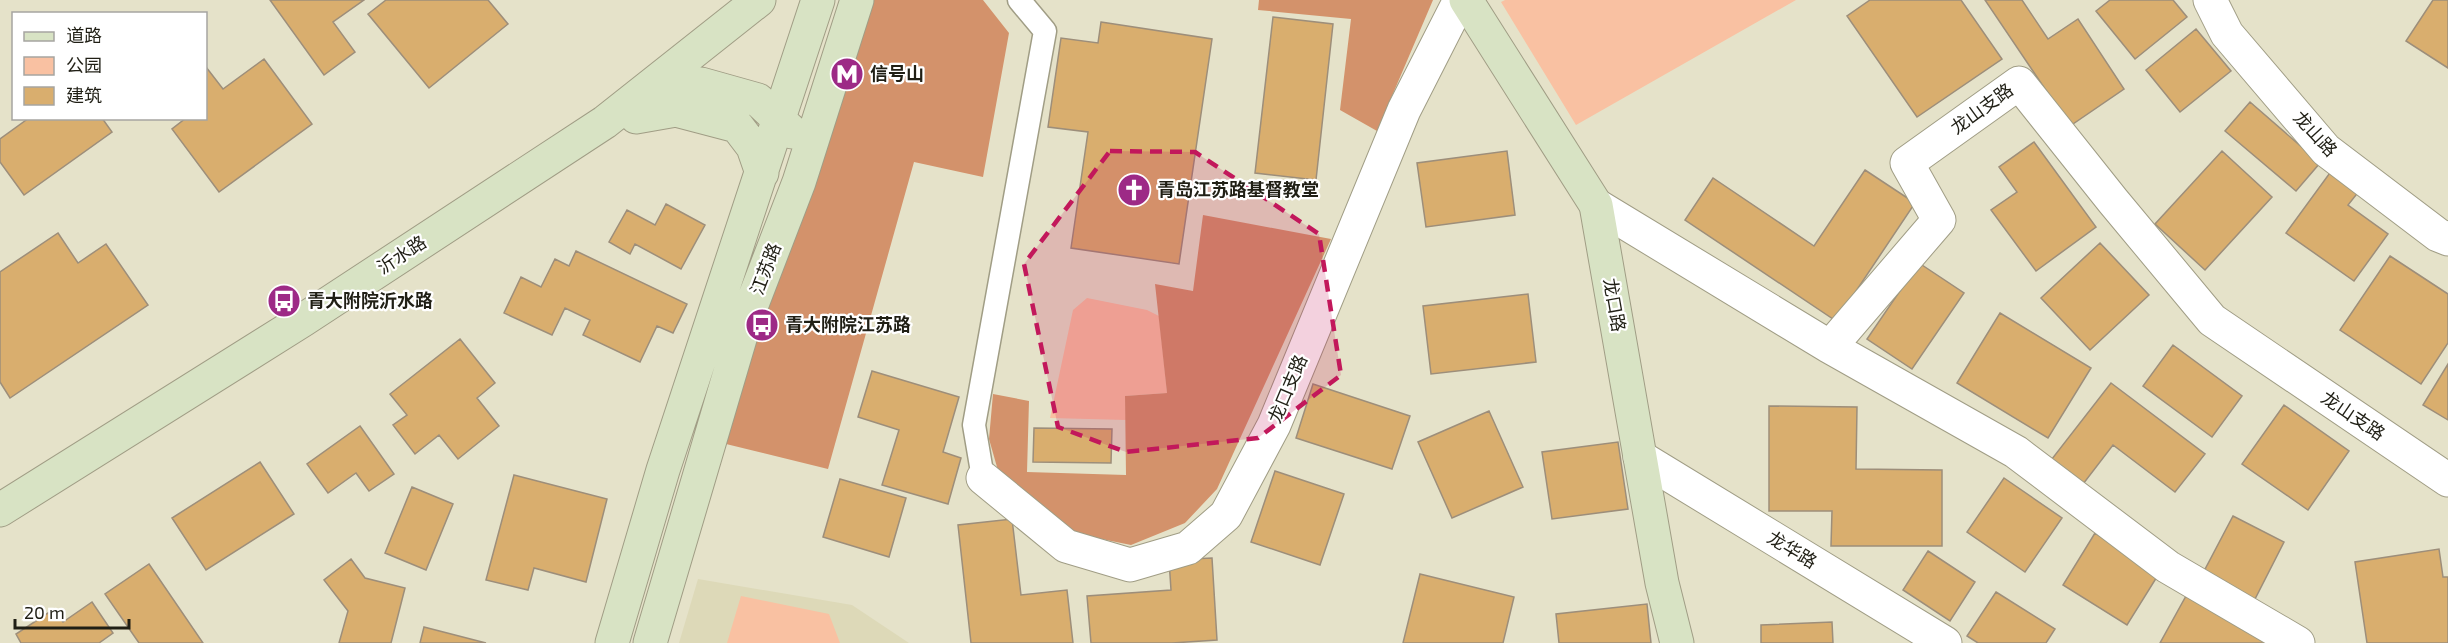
<svg xmlns="http://www.w3.org/2000/svg" width="2448" height="643" viewBox="0 0 2448 643" font-family="'Exo 2','Noto Sans SC',sans-serif">
	<style>
		.built { fill: #ddd9b8 }
		.green { fill: #f9c1a2 }
		.forest { fill: #d3926b }
		.building { fill: #d9ae6e; stroke: #9d8e7a; stroke-width: 1.5 }
		.lines { fill: none; stroke-linecap: round; stroke-linejoin: round }
		.lane-casing { stroke: #a09d85; stroke-width: 25 }
		.street-casing { stroke: #a09d85; stroke-width: 35 }
		.secondary-casing { stroke: #a09d85; stroke-width: 35 }
		.lane { stroke: #fff; stroke-width: 22 }
		.street { stroke: #fff; stroke-width: 33 }
		.secondary { stroke: #d8e3c4; stroke-width: 33 }
		.marked { fill: #c2185b; fill-opacity: 0.2; stroke: #c2185b; stroke-width: 4.5; stroke-dasharray: 12 8; stroke-linejoin: round }
		.labels { text-anchor: middle; stroke-width: 4.5; stroke-linejoin: round; paint-order: stroke }
		.poi-label { font-size: 18px; font-weight: bold; fill: #201f15; stroke: #fff; text-anchor: start }
		.street-label { font-size: 18px; fill: #201f15; stroke: #fff }
	</style>
	<rect width="100%" height="100%" fill="#e5e2c9"/>
	<path class="built" d="M698 579 852 605 909 643H679Z"/>
	<path class="green" d="M1505 0H1796L1576 125 1501 2Z
		M1087 298 1147 310 1159 316 1167 393 1125 396 1126 420 1050 418 1073 310Z
		M741 596 829 614 840 643H727Z"/>
	<path class="forest" d="M856 0H983L1009 33 983 177 914 162 828 469 722 443Z
		M1259 0H1433L1377 131 1340 110 1351 19 1258 10Z
		M1203 215 1331 239 1217 489 1185 523 1131 545 1072 533 999 474 989 439 993 394 1029 401 1027 472 1126 475 1125 396 1167 393 1155 284 1193 291Z"/>
	<path class="building" d="M270 0H364L333 22 355 52 324 75Z
		M386 0H488L508 24 429 88 368 14Z
		M1870 0H1961L2002 59 1917 117 1847 16Z
		M1985 0H2022L2048 39 2078 19 2124 89 2070 126Z
		M2110 0H2173L2187 17 2135 59 2096 11Z
		M2433 0H2448V68L2406 41Z
		M1273 17 1333 24 1316 180 1255 173Z
		M1101 22 1212 39 1179 264 1071 248 1088 132 1048 127 1061 38 1098 43Z
		M2196 29 2231 71 2180 112 2146 70Z
		M264 59 312 124 219 192 172 129 186 118H206V67L223 89Z
		M2250 102 2320 163 2296 191 2225 131Z
		M29 118H102L112 132 24 195 0 162V139Z
		M2034 142 2096 227 2036 271 1991 210 2017 192 1999 167Z
		M1507 151 1515 215 1426 227 1417 163Z
		M2222 151 2272 197 2205 270 2155 224Z
		M1865 170 1915 203 1836 321 1685 220 1713 178 1814 246Z
		M2332 170 2360 190 2348 205 2388 234 2354 281 2286 233Z
		M666 204 705 225 681 269 635 244 630 254 609 242 627 210 655 225Z
		M58 233 78 263 106 244 148 305 10 398 0 382V272Z
		M2100 243 2149 295 2090 350 2041 298Z
		M576 251 687 304 673 333 657 326 640 362 583 335 590 320 565 308 552 335 504 313 521 277 541 287 555 259 569 266Z
		M2390 256 2448 294V343L2421 384 2340 330Z
		M1919 263 1964 293 1912 369 1867 339Z
		M1528 294 1536 362 1431 374 1423 306Z
		M2000 313 2091 368 2048 438 1957 383Z
		M460 339 495 383 477 398 499 426 458 459 439 435 415 454 393 425 407 415 390 394Z
		M2173 345 2242 396 2212 437 2143 386Z
		M2448 364V420L2423 405Z
		M872 371 959 397 943 452 961 458 948 504 882 485 899 430 858 417Z
		M2111 383 2205 454 2175 492 2113 445 2080 488 2048 464Z
		M1313 384 1410 416 1392 469 1296 438Z
		M2284 405 2349 451 2308 510 2242 464Z
		M1769 406 1857 407 1856 469 1942 470V546H1831L1832 511H1769Z
		M1489 411 1523 487 1452 518 1418 442Z
		M360 426 394 474 369 491 356 473 328 493 307 464Z
		M1034 428 1112 429 1111 463 1033 462Z
		M1618 442 1628 509 1552 519 1542 452Z
		M260 462 294 514 206 570 172 518Z
		M1275 471 1344 494 1320 565 1251 542Z
		M514 475 607 499 586 582 534 568 528 590 486 580Z
		M2004 478 2062 518 2025 572 1967 532Z
		M840 479 906 498 889 557 823 537Z
		M412 487 453 504 426 570 385 553Z
		M2233 516 2284 542 2254 601 2202 575Z
		M1012 519 1021 595 1067 590 1073 643H971L958 525Z
		M2095 533 2160 572 2127 625 2063 585Z
		M2439 549 2443 577H2448V643H2367L2355 562Z
		M1928 551 1975 582 1950 621 1903 590Z
		M1212 558 1217 640 1172 643H1091L1087 596 1171 590 1169 560Z
		M351 559 365 578 405 588 391 643H339L348 611 324 580Z
		M149 564 203 643H139L105 594Z
		M1420 574 1514 597 1503 643H1403Z
		M1996 592 2055 629 2046 643H1978L1967 636Z
		M2186 596 2272 643H2160Z
		M92 602 113 633 99 643H21L16 634 54 609 63 622Z
		M1647 604 1651 643H1559L1556 614Z
		M1832 622 1833 643H1761V625Z
		M424 627 486 643H420Z"/>
	<g class="lines">
		<defs>
			<path id="lane" d="M983 478 974 425 1045 31 1019 0"/>
			<path id="street" d="M2210 0 2227 34 2326 150 2438 235 2448 239
				M1596 205 1830 347 1939 220 1907 163 2019 83 2113 201 2212 320 2448 480
				M1830 347 2016 452 2168 567 2298 643
				M1640 457 1945 643
				M983 478 1066 546 1130 565 1188 548 1226 515 1274 425 1404 110 1460 0"/>
			<path id="secondary" d="M1466 0 1596 205 1662 583 1677 643
				M646 100 667 89 701 84 758 100 792 132
				M636 117 676 110 737 126 753 147 762 173
				M0 510 303 320 605 122 759 0
				M612 643 663 470 818 0
				M650 643 744 325 799 182 857 0"/>
		</defs>
		<use href="#lane" class="lane-casing"/>
		<use href="#street" class="street-casing"/>
		<use href="#secondary" class="secondary-casing"/>
		<use href="#lane" class="lane"/>
		<use href="#street" class="street"/>
		<use href="#secondary" class="secondary"/>
	</g>
	<path class="marked" d="M1110 151 1195 152 1319 234 1341 375 1258 438 1126 452 1058 427 1024 264Z"/>
	<defs>
		<symbol id="metro-disc" viewBox="-11 -11 22 22"><circle r="9.5" fill="#9d2a86" stroke="#fff"/><path d="M-5.5 5V-5H-3L0 0L3-5H5.5V5H3V-.5L0 4L-3-.5V5Z" fill="#fff"/></symbol>
		<symbol id="church-disc" viewBox="-11 -11 22 22"><circle r="9.5" fill="#9d2a86" stroke="#fff"/><path d="M-1.2-6h2.4v3.5h3.3v2.4h-3.3V6h-2.4V-.1h-3.3v-2.4h3.3Z" fill="#fff"/></symbol>
		<symbol id="bus-disc" viewBox="-11 -11 22 22"><circle r="9.5" fill="#9d2a86" stroke="#fff"/><path d="M-5-6H5V4H4V6H2V4H-2V6H-4V4H-5ZM-3.5-4V0h7V-4ZM-3.5 1.2v1.5H-2V1.2ZM2 1.2v1.5H3.5V1.2Z" fill="#fff"/></symbol>
	</defs>
	<g fill-rule="evenodd">
		<use href="#metro-disc" x="828" y="55" width="38" height="38"/>
		<use href="#church-disc" x="1115" y="171" width="38" height="38"/>
		<use href="#bus-disc" x="265" y="282" width="38" height="38"/>
		<use href="#bus-disc" x="743" y="306" width="38" height="38"/>
	</g>
	<g class="labels">
		<g class="poi-label">
			<text x="870" y="80">信号山</text>
			<text x="1157" y="196">青岛江苏路基督教堂</text>
			<text x="307" y="307">青大附院沂水路</text>
			<text x="785" y="331">青大附院江苏路</text>
		</g>
		<g class="street-label">
			<text transform="translate(1982 109) rotate(-36)" y="6">龙山支路</text>
			<text transform="translate(2315 134) rotate(47)" y="6">龙山路</text>
			<text transform="translate(402 255) rotate(-33)" y="6">沂水路</text>
			<text transform="translate(766 269) rotate(-69)" y="6">江苏路</text>
			<text transform="translate(1614 305) rotate(80)" y="6">龙口路</text>
			<text transform="translate(1288 389) rotate(-67)" y="6">龙口支路</text>
			<text transform="translate(2353 416) rotate(34)" y="6">龙山支路</text>
			<text transform="translate(1792 550) rotate(31)" y="6">龙华路</text>
		</g>
	</g>
	<rect x="12" y="12" width="195" height="108" fill="#ffffff" stroke="#a6a5a1" stroke-width="1.5"/>
	<rect x="24" y="32" width="30" height="9" fill="#d8e3c4" stroke="#a6a5a1" stroke-width="1.5"/>
	<text x="66" y="42" font-size="18" fill="#201f15">道路</text>
	<rect x="24" y="57" width="30" height="18" fill="#f9c1a2" stroke="#a6a5a1" stroke-width="1.5"/>
	<text x="66" y="72" font-size="18" fill="#201f15">公园</text>
	<rect x="24" y="87" width="30" height="18" fill="#d9ae6e" stroke="#a6a5a1" stroke-width="1.5"/>
	<text x="66" y="102" font-size="18" fill="#201f15">建筑</text>
	<path d="M15 619v9h114v-9" fill="none" stroke="#201f15" stroke-width="3"/>
	<text x="24" y="619" font-size="18" fill="#201f15" stroke="#ffffff" stroke-width="4.5" paint-order="stroke">20 m</text>
</svg>
